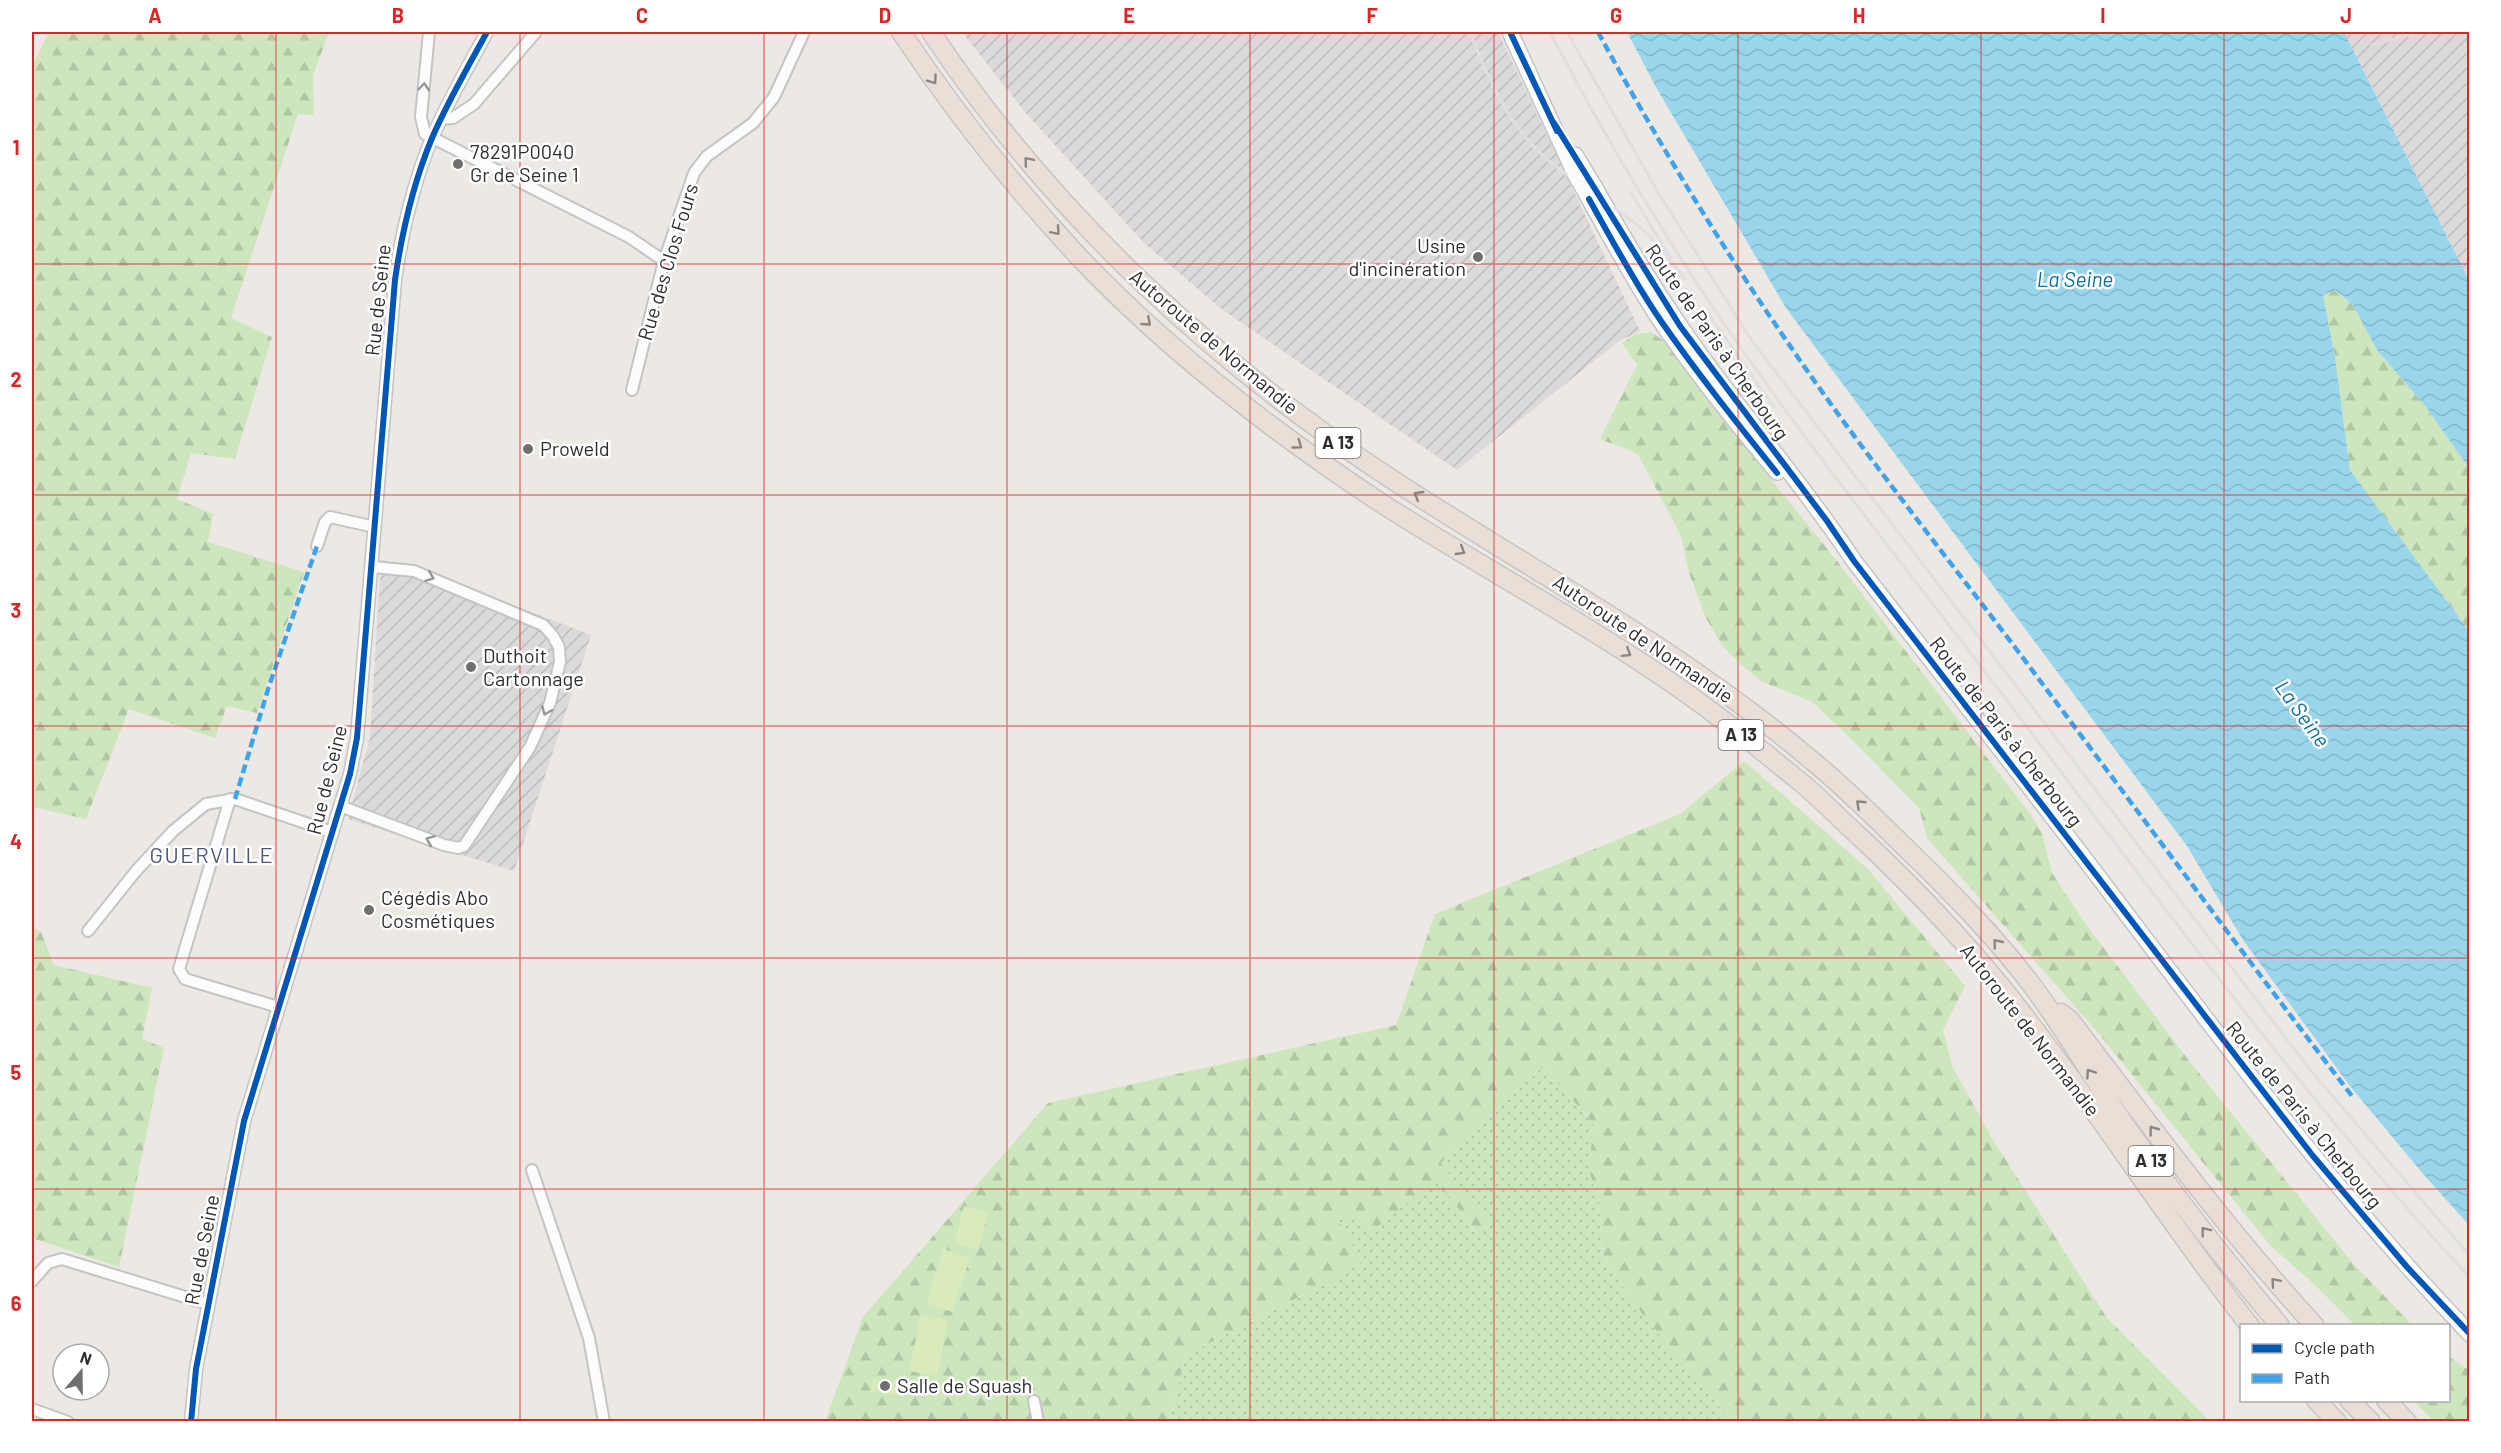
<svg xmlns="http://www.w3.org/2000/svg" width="2501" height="1453" viewBox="0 0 2501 1453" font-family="Barlow,sans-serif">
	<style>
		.industrial { fill: url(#industrial-furrows) }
		.grass { fill: url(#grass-dots) }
		.forest { fill: url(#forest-firs) }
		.pitch { fill: #d9eabb }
		.water { fill: url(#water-waves) }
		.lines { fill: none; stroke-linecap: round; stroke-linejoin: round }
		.minor-casing { stroke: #c5c4c5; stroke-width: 14 }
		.tertiary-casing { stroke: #c5c4c5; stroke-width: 15 }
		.secondary-casing { stroke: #c5c4c5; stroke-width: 18 }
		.motorway-casing { stroke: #c6c5c4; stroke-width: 21 }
		.minor { stroke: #fcfcfb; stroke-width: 10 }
		.tertiary { stroke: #fcfcfb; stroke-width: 12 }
		.secondary { stroke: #fcfcfb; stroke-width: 15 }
		.motorway { stroke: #eadfd6; stroke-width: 18 }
		.rail { stroke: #dfdfe1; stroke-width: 3 }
		.secondary-bridge-casing { stroke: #c5c4c5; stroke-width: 18; stroke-linecap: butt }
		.secondary-bridge { stroke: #fcfcfb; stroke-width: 15 }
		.quiet { stroke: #3ea3eb; stroke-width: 4.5; stroke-dasharray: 9 4.5; stroke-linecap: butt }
		.cycleway-casing { stroke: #fff; stroke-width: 10 }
		.cycleway { stroke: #0057b8; stroke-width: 6 }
		.oneway { stroke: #8c8682 }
		.oneway2 { stroke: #959594 }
		.grid { fill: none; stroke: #d62828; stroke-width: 1.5; stroke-opacity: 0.55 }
		.poi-dot { fill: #706f6e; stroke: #fff; stroke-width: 2 }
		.labels { text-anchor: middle; stroke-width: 5; stroke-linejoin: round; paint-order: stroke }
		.shield { fill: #fff; stroke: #6d6d6d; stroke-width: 1.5 }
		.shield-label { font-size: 18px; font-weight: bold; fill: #2e2e2e }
		.poi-label { font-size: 20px; fill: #2e2e2e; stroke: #fff; text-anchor: start }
		.street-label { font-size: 20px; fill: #2e2e2e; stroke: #fff }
		.water-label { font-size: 21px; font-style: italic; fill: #0d6fa3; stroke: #fff }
		.quarter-label { font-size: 22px; letter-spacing: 1.5px; fill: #4d5680; stroke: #fff }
		.neatline { fill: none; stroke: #d62828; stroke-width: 2 }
		.grid-label { font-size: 20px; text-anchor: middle; font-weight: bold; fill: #d62828 }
	</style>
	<defs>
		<pattern id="industrial-furrows" width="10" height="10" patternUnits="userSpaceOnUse" patternTransform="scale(1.5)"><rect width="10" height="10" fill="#dcd9db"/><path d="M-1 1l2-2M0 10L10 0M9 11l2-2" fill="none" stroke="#bdbbbc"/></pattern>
		<pattern id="grass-dots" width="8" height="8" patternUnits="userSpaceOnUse" patternTransform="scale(1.5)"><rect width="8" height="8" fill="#cee6be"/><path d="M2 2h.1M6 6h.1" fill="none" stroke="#b1c6a4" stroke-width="1.8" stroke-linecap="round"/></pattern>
		<pattern id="forest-firs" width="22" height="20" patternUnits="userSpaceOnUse" patternTransform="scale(1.5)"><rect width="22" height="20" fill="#cee6be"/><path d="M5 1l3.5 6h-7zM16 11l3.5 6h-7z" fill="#b1c6a4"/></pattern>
		<pattern id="water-waves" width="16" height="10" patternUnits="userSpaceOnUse" patternTransform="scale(1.5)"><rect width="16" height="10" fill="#99d6ec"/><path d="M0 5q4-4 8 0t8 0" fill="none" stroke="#84b8cb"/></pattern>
	</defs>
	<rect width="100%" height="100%" fill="#ece8e4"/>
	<path class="industrial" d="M962 32H1498L1640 331 1619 341 1457 470 1220 308 1144 243 1024 111Z
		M2344 32H2469V280L2366 75Z
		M381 560 415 567 591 635 514 871 348 819 370 737Z"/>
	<path class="grass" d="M1544 1066 1593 1124 1589 1171 1599 1201 1602 1254 1635 1305 1731 1421 1169 1422 1186 1355 1323 1285 1362 1262 1338 1220 1356 1213 1372 1231 1436 1179 1477 1234 1489 1227 1441 1163 1461 1141Z"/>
	<path class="forest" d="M49 32H329L313 75 314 115 298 114 231 318 272 337 235 459 191 453 177 499 213 514 208 542 304 572 257 713 227 706 215 738 129 709 86 819 33 807 32 811V67Z
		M2334 290 2353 305 2377 350 2426 407 2469 468V631L2350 470 2335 357 2323 295Z
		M1651 332 1667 343 1761 467 1837 561 2031 815 2042 833 2052 873 2085 923 2190 1062 2351 1261 2412 1325H2355L2315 1285 2270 1245 2099 1034 1927 838 1919 808 1846 734 1812 702 1763 682 1740 664 1723 647 1706 618 1689 573 1681 536 1639 456C1628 447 1614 446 1600 439L1637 365 1622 343 1636 334Z
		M1744 761 1868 869 1965 986 1943 1030 1952 1066 1993 1140 2107 1318 2210 1421H1731L1635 1305 1602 1253 1599 1201 1589 1171 1593 1124 1544 1066 1461 1141 1441 1163 1490 1226 1478 1234 1436 1180 1372 1231 1356 1213 1338 1220 1363 1262 1323 1285 1186 1355 1169 1421 825 1422 863 1317 1048 1103 1396 1025 1435 914 1680 814Z
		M32 927 41 932 54 965 152 988 142 1039 164 1048 119 1267 32 1238Z
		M2449 1357 2469 1370V1421H2433L2414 1401 2448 1400Z"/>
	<path class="pitch" d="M964 1206 988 1212 978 1250 954 1243Z
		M944 1249 970 1258 952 1312 926 1303Z
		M921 1315 948 1320 937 1376 909 1371Z
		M873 1378 900 1381 897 1395 871 1391Z"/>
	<path class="water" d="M1627 32H2344L2469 280V468L2426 407 2377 350 2353 305 2335 290 2323 295 2335 357 2350 470 2469 631V1225L2424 1175 2350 1086 2243 940 2187 846 1786 308 1657 89Z"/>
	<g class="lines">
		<defs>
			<path id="minor" d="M429 32 421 117 425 134 629 237 664 261
				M441 119 453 118 474 104 536 32
				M632 390 664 261 694 173 707 156 753 123 774 97 804 32
				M317 546 325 522 330 517 375 527
				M230 799 179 969 185 979 278 1007
				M340 806 444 845 458 848 464 846 530 747 550 703 560 662 559 647 553 636 543 625 414 571 373 567
				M88 931 136 871 173 831 206 804 235 799 332 832
				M532 1170 589 1338 604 1422
				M32 1281 48 1263 62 1259 208 1304
				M1034 1401 1038 1422
				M32 1409 68 1422"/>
			<path id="tertiary" d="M191 1422 196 1369 244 1121 350 774 357 738 395 280C402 231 413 184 432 138 448 101 468 67 487 32"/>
			<path id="secondary" d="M1510 32 1575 174
				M1575 155 1595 188
				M1586 193C1610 236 1633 279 1660 320 1696 373 1736 423 1777 472
				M1606 207C1635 258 1667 309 1701 356 1751 425 1807 490 1854 561 1936 667 2019 772 2100 879 2218 1035 2334 1192 2470 1334"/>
			<path id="motorway" d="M901 32C953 110 1012 185 1077 255 1165 348 1272 431 1378 501 1466 558 1558 607 1645 665 1701 701 1753 743 1804 785 1823 801 1841 820 1860 837 1922 895 1981 958 2032 1026 2107 1124 2173 1229 2250 1326
				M931 32C1052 214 1215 365 1399 484 1541 576 1686 653 1816 764 1850 792 1881 824 1913 855 1956 897 1998 940 2034 988 2068 1034 2096 1084 2129 1131 2176 1198 2227 1263 2280 1326
				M2061 1013 2070 1020C2149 1124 2226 1229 2315 1326
				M2316 1400 2337 1422
				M2349 1400 2371 1422
				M2386 1400 2407 1422"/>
		</defs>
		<use href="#minor" class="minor-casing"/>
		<use href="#tertiary" class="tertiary-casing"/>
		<use href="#secondary" class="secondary-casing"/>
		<use href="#motorway" class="motorway-casing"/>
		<use href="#minor" class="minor"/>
		<use href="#tertiary" class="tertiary"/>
		<use href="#secondary" class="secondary"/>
		<use href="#motorway" class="motorway"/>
		<path class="rail" d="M1470 32C1485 72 1504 115 1534 147 1566 179 1609 200 1643 230 1659 244 1672 262 1685 279
			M1550 32C1593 115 1640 196 1691 274 1786 420 1897 556 2002 694 2153 892 2300 1095 2470 1278
			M1567 32 1659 194 1752 341 2311 1071 2470 1256
			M2372 45 2419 32
			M1631 193 1670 257
			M1707 312 1774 407"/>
		<defs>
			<path id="secondary-bridge" d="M1575 174 1586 193
				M1595 188 1606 207"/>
		</defs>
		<use href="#secondary-bridge" class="secondary-bridge-casing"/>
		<use href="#secondary-bridge" class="secondary-bridge"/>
		<path class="quiet" d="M1598 32C1655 137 1718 241 1786 340 1858 446 1939 547 2017 650 2129 799 2239 949 2352 1096
			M235 799 269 686 317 546"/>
		<defs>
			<path id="cycleway" d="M1510 32 1557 131
				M1554 123 1680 326 1827 521 1854 561 2313 1156 2407 1267 2470 1334
				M1589 199C1612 240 1634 282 1661 321 1697 373 1737 423 1777 473
				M191 1422 196 1369 244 1121 350 774 357 738 395 280C402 231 413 184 432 138 448 101 468 67 487 32"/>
		</defs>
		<use href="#cycleway" class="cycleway-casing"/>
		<use href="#cycleway" class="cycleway"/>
	</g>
	<defs><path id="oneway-chevron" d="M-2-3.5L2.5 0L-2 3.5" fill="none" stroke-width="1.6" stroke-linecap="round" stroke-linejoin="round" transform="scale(1.5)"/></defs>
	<g class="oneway">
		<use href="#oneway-chevron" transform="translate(933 80) rotate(55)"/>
		<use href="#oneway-chevron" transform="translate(1028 161) rotate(-130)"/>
		<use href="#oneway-chevron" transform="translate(1056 231) rotate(49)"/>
		<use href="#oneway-chevron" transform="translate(1147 322) rotate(41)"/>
		<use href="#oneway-chevron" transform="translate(1298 445) rotate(36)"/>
		<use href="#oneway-chevron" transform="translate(1418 495) rotate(-149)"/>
		<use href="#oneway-chevron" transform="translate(1461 551) rotate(31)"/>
		<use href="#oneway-chevron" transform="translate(1627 653) rotate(32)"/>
		<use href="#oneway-chevron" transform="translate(1860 804) rotate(-137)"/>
		<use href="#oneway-chevron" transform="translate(1997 943) rotate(-129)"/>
		<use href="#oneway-chevron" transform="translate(2090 1073) rotate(-124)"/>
		<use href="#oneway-chevron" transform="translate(2153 1130) rotate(-127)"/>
		<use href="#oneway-chevron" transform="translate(2205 1231) rotate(-128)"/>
		<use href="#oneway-chevron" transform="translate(2275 1282) rotate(-131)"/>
	</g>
	<g class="oneway2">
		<use href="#oneway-chevron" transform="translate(424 87) rotate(-85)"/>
		<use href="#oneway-chevron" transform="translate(430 577) rotate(21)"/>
		<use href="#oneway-chevron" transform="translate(546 711) rotate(113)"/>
		<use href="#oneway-chevron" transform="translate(430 840) rotate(-159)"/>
	</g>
	<path class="grid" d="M276 32V1422M520 32V1422M764 32V1422M1007 32V1422M1250 32V1422M1494 32V1422M1738 32V1422M1981 32V1422M2224 32V1422M32 264H2470M32 495H2470M32 726H2470M32 958H2470M32 1189H2470"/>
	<g class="poi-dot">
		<circle cx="458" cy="164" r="6"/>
		<circle cx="1478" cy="257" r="6"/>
		<circle cx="528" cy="449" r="6"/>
		<circle cx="471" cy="667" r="6"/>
		<circle cx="369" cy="910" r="6"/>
		<circle cx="885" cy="1386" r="6"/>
	</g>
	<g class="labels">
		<g class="shield">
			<rect x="1315.5" y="428" width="45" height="30" rx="4.5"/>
			<rect x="1718.5" y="720" width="45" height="30" rx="4.5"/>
			<rect x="2128.5" y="1146" width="45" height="30" rx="4.5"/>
		</g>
		<g class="shield-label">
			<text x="1338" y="449">A 13</text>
			<text x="1741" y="741">A 13</text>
			<text x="2151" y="1167">A 13</text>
		</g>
		<g class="poi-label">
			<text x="470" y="159">78291P0040<tspan x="470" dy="23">Gr de Seine 1</tspan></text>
			<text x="1466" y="253" text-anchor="end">Usine<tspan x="1466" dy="23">d'incinération</tspan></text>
			<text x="540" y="456">Proweld</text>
			<text x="483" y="663">Duthoit<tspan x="483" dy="23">Cartonnage</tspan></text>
			<text x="381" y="905">Cégédis Abo<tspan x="381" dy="23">Cosmétiques</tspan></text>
			<text x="897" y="1393">Salle de Squash</text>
		</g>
		<g class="street-label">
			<text transform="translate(668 262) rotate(-73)" y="7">Rue des Clos Fours</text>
			<text transform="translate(378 300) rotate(-84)" y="7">Rue de Seine</text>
			<text transform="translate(1214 342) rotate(40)" y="7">Autoroute de Normandie</text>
			<text transform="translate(1717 342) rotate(55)" y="7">Route de Paris à Cherbourg</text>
			<text transform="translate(1643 639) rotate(34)" y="7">Autoroute de Normandie</text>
			<text transform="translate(2006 732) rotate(52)" y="7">Route de Paris à Cherbourg</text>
			<text transform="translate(327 780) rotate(-76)" y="7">Rue de Seine</text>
			<text transform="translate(2030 1030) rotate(52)" y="7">Autoroute de Normandie</text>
			<text transform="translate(2304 1115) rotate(51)" y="7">Route de Paris à Cherbourg</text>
			<text transform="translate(202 1250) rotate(-79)" y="7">Rue de Seine</text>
		</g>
		<g class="water-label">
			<text x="2075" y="287">La Seine</text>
			<text transform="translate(2302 714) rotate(54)" y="7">La Seine</text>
		</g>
		<g class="quarter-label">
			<text x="212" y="863">GUERVILLE</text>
		</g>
	</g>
	<rect width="2501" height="1453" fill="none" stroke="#ffffff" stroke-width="66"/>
	<rect x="2240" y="1324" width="210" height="78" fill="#ffffff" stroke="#ababab" stroke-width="1.5"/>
	<rect x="2252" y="1344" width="30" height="9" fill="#0057b8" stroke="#ababab" stroke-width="1.5"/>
	<text x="2294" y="1354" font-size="18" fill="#2e2e2e">Cycle path</text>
	<rect x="2252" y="1374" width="30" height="9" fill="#3ea3eb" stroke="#ababab" stroke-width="1.5"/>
	<text x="2294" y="1384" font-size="18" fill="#2e2e2e">Path</text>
	<g transform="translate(81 1372) rotate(20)"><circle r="28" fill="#ffffff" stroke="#ababab" stroke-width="1.5"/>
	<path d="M0-4.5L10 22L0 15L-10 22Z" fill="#706f6e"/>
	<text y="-9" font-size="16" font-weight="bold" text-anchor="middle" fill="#2e2e2e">N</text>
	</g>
	<rect x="33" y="33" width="2435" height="1387" class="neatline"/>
	<g class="grid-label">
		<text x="155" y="23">A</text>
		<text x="398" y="23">B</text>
		<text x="642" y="23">C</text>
		<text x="885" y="23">D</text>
		<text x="1129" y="23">E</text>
		<text x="1372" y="23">F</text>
		<text x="1616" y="23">G</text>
		<text x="1859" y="23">H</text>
		<text x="2103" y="23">I</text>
		<text x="2346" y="23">J</text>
		<text x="16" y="155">1</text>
		<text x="16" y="387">2</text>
		<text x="16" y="618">3</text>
		<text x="16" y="849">4</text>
		<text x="16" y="1080">5</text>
		<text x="16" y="1311">6</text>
	</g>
</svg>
